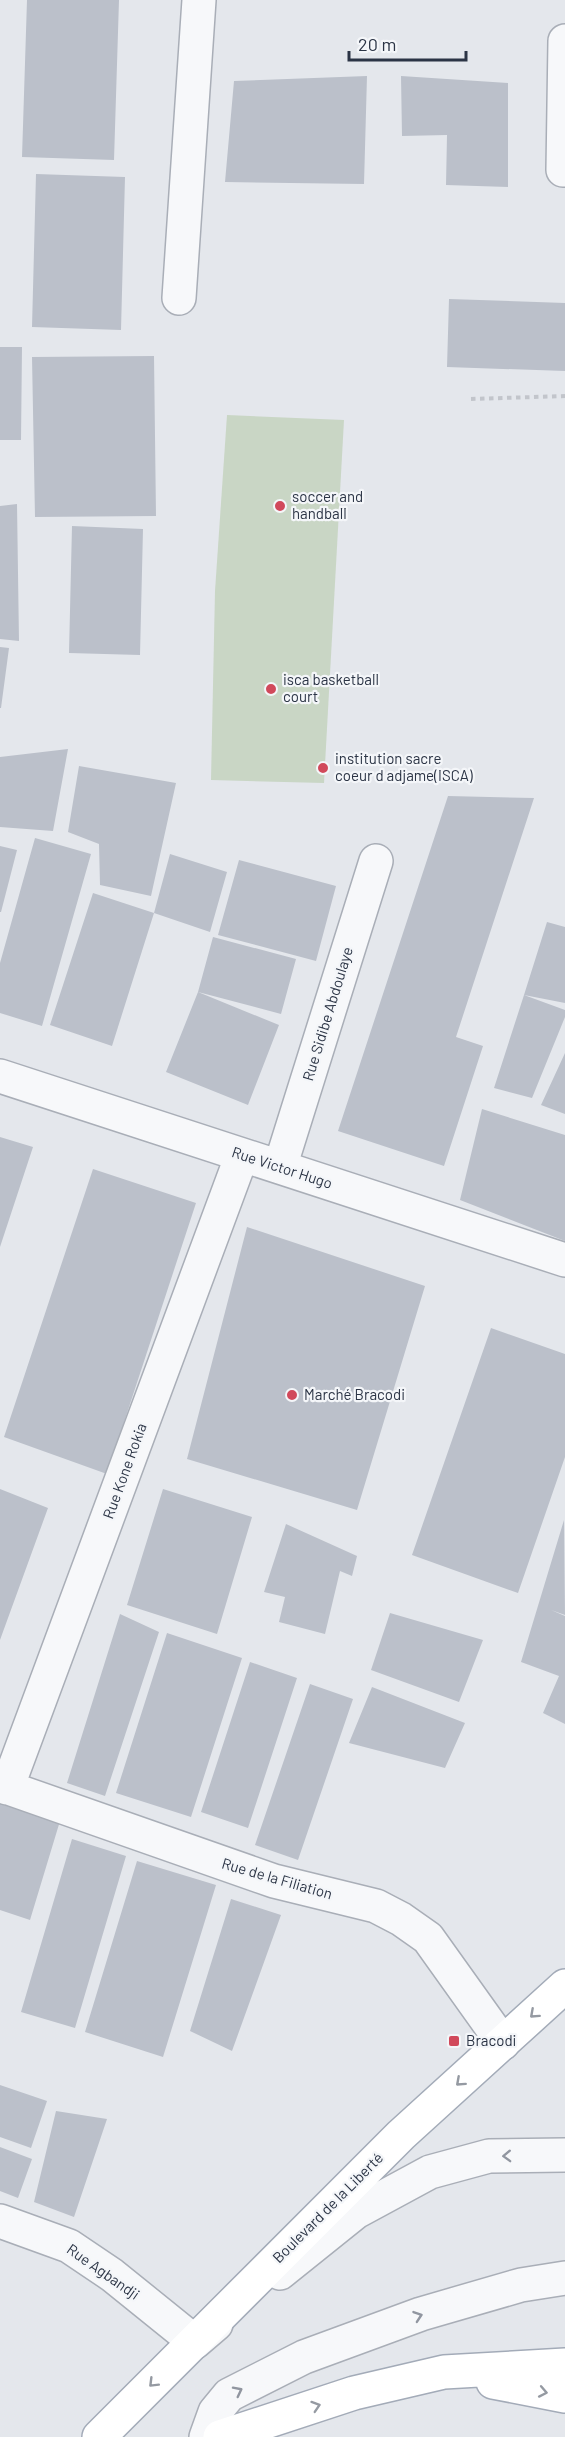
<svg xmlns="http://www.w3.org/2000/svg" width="565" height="2437" viewBox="0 0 565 2437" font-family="Barlow,sans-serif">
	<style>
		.green { fill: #c9d6c5 }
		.building { fill: #bbc0ca }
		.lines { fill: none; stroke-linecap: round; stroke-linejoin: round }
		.minor-casing { stroke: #a9aeb7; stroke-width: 36 }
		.major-casing { stroke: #a3abb8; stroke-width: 36 }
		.path { stroke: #c2c5cb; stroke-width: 4; stroke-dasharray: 4.5 4.5; stroke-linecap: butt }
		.minor { stroke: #f7f8fa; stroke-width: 33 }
		.major { stroke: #fff; stroke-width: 33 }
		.oneway { stroke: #959aa2 }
		.oneway2 { stroke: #9196a0 }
		.poi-dot { fill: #d1495b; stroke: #f4f6f9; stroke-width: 2 }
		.labels { text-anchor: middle; stroke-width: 4.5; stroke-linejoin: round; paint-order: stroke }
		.poi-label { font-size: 15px; fill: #2b3445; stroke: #f4f6f9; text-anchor: start }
		.street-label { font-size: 15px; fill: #2b3445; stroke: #f4f6f9 }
	</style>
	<rect width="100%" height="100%" fill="#e4e7ec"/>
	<path class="green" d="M227 415 344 420 324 783 211 780 215 591Z"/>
	<path class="building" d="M27 0H119L114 160 22 157Z
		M367 76 364 184 225 182 234 81Z
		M401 76 508 83V187L446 185 447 135 402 136Z
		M36 174 125 177 121 330 32 327Z
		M449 299 565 303V371L447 367Z
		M0 347H22L21 440H0Z
		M154 356 156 516 35 517 32 357Z
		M17 504 19 641 0 639V506Z
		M72 526 143 529 140 655 69 653Z
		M0 647 9 648 1 708H0Z
		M68 749 53 831 0 827V757Z
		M79 766 176 783 151 896 100 885 99 844 68 832Z
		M448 796 534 798 456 1037 483 1046 444 1166 338 1131Z
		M35 838 91 854 42 1026 0 1013V963Z
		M0 846 17 850 1 912H0Z
		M170 854 227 872 210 932 154 913 112 1046 50 1025 93 893 154 913Z
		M239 860 336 886 316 961 218 935Z
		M547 922 565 927V1003L524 995Z
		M213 937 296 959 281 1014 198 992Z
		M198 992 279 1025 248 1105 166 1072Z
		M524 995 565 1010V1017L532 1098 494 1088Z
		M565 1053V1114L541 1105Z
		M482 1109 565 1135V1241L460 1200Z
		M0 1137 33 1147 0 1247Z
		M93 1169 196 1203 107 1474 4 1437Z
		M247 1227 425 1286 357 1510 187 1459Z
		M491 1328 565 1354V1457L518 1593 412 1555Z
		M0 1489 48 1508 0 1640Z
		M163 1489 252 1517 217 1634 127 1605Z
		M564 1520 565 1615 551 1610 565 1616V1724L543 1713 559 1676 521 1662Z
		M286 1524 357 1556 352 1576 340 1571 325 1634 279 1622 285 1597 264 1592Z
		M390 1613 483 1640 459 1702 371 1670Z
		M120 1614 159 1632 105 1796 67 1783Z
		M167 1633 242 1658 191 1817 116 1793Z
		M250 1662 297 1678 248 1828 201 1812Z
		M310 1684 353 1699 298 1860 255 1845Z
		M372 1687 465 1723 445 1768 349 1743Z
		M0 1800 60 1821 30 1920 0 1910Z
		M72 1839 126 1856 75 2028 21 2012Z
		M137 1861 216 1885 163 2057 85 2032Z
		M231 1899 281 1915 232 2051 190 2031Z
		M0 2085 47 2101 31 2148 0 2137Z
		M56 2111 107 2119 74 2217 34 2202Z
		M0 2147 32 2159 18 2198 0 2191Z"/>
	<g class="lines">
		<defs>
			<path id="minor" d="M563 170 565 41
				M179 298 199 0
				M0 1076 565 1260
				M280 1167 376 861
				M0 1785 274 1881 376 1906 401 1919 428 1938 503 2043
				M7 1788 242 1155
				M0 2221 69 2246 112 2275 195 2342 216 2324
				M280 2273 356 2212 430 2172 489 2156 565 2155
				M206 2437 215 2412 229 2395 304 2357 421 2314 521 2285 565 2278"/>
			<path id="major" d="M493 2382 565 2396
				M99 2437 401 2135 565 1986
				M220 2437 354 2393 444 2372 565 2365"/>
		</defs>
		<use href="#minor" class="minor-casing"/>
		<use href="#major" class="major-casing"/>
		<path class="path" d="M471 399 565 396"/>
		<use href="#minor" class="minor"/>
		<use href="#major" class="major"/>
	</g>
	<defs><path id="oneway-chevron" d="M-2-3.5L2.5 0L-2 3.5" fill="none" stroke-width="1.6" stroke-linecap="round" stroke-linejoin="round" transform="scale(1.5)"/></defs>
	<g class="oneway">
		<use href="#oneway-chevron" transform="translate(534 2014) rotate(138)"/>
		<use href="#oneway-chevron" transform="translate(460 2082) rotate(138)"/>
		<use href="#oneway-chevron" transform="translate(153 2383) rotate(135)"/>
		<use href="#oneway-chevron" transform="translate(543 2392) rotate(11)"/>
		<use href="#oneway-chevron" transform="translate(316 2406) rotate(-18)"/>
	</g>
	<g class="oneway2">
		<use href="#oneway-chevron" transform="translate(507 2156) rotate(178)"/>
		<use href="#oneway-chevron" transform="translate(418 2316) rotate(-19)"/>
		<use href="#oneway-chevron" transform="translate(238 2391) rotate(-27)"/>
	</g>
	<g class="poi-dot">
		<circle cx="280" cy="506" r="6"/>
		<circle cx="271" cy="689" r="6"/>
		<circle cx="323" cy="768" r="6"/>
		<circle cx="292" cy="1395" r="6"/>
		<rect x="448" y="2035" width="12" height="12" rx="3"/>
	</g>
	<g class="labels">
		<g class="poi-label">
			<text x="292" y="502">soccer and<tspan x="292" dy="17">handball</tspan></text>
			<text x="283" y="685">isca basketball<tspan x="283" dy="17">court</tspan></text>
			<text x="335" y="764">institution sacre<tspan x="335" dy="17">coeur d adjame(ISCA)</tspan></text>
			<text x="304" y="1400">Marché Bracodi</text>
			<text x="466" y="2046">Bracodi</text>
		</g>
		<g class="street-label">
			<text transform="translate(328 1014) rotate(-73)" y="5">Rue Sidibe Abdoulaye</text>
			<text transform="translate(282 1168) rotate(18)" y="5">Rue Victor Hugo</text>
			<text transform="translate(125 1471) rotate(-70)" y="5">Rue Kone Rokia</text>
			<text transform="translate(277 1879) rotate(16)" y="5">Rue de la Filiation</text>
			<text transform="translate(328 2208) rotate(-45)" y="5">Boulevard de la Liberté</text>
			<text transform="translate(103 2272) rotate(35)" y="5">Rue Agbandji</text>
		</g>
	</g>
	<path d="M349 51v9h117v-9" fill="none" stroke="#2b3445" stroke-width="3"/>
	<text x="358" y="51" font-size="18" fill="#2b3445" stroke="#f4f6f9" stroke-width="4.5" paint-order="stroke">20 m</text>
</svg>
